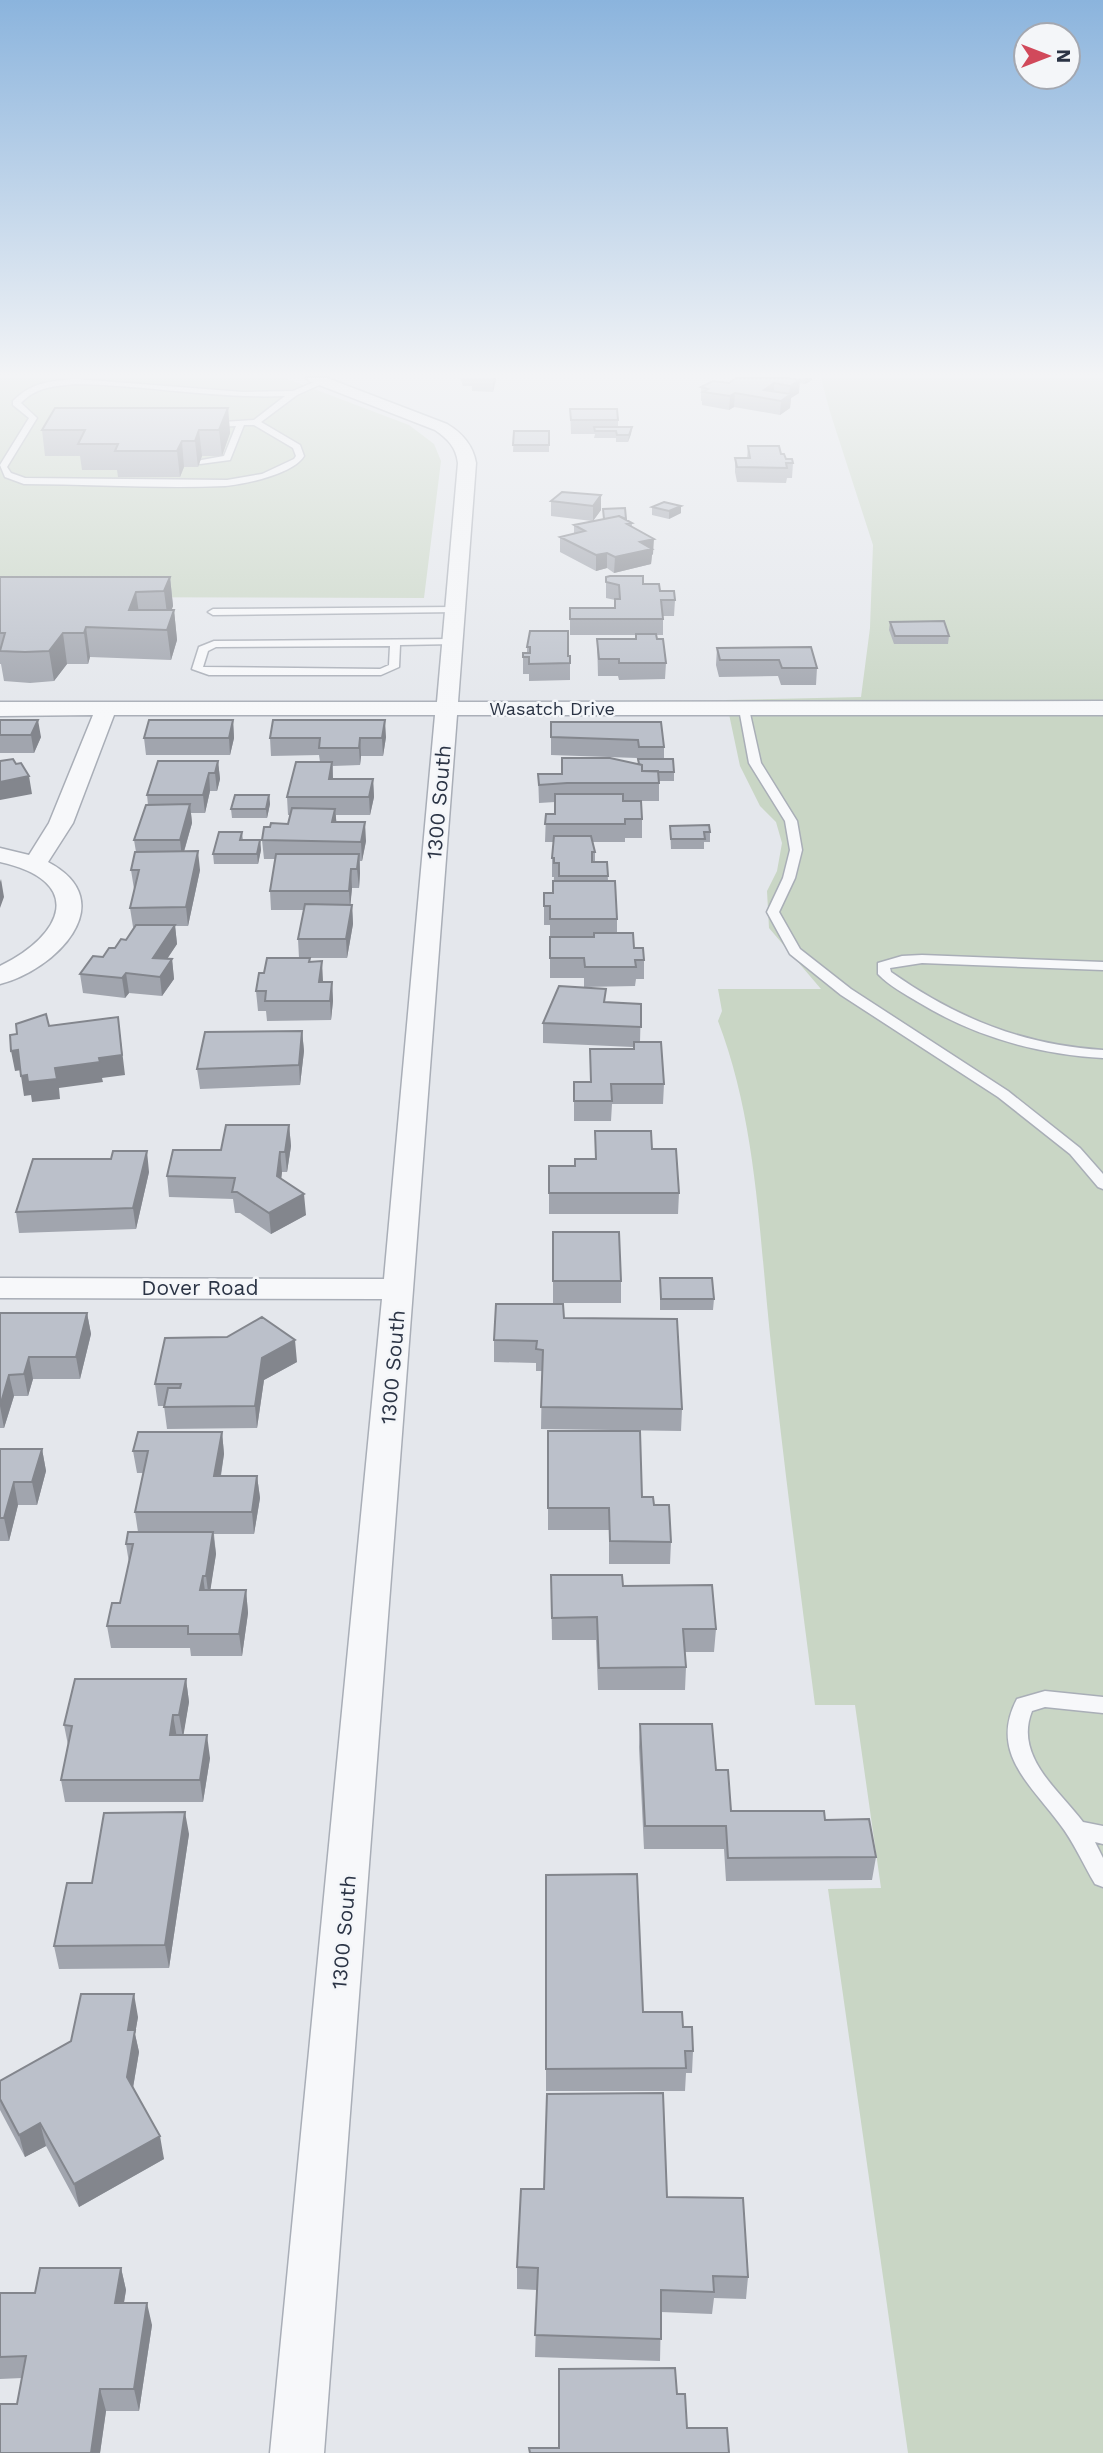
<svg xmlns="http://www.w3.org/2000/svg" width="1103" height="2453" viewBox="0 0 1103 2453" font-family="'Work Sans',sans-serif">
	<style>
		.green { fill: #c9d6c5 }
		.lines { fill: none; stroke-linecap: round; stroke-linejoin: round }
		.lane-casing { stroke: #a9aeb7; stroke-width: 3 }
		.street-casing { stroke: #a9aeb7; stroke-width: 3 }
		.lane { fill: #f7f8fa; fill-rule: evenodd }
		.street { fill: #f7f8fa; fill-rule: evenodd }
		.wall { fill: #a1a5ae }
		.shaded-wall { fill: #83868d }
		.building { fill: #bbc0ca; stroke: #83868d; stroke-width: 2 }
		.labels { text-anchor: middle; stroke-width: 5; stroke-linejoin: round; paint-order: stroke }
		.far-street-label { font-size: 18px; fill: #2b3445; stroke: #f4f6f9 }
		.street-label { font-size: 21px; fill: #2b3445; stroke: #f4f6f9 }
	</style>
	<rect width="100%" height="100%" fill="#e4e7ec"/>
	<path class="green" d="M0 378H285L409 425 434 444 441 461 424 598 0 597Z
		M821 378H1103V2453H908L828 1889 881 1888 855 1705H815C799 1582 783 1458 770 1335 759 1230 756 1120 718 1021L722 1011 718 989H821L769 928 767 891 777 871 782 843 776 822 760 806 740 766 726 700 861 697 870 628 873 545 830 412Z"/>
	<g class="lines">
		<defs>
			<path id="lane" d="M76 379 243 392 293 391 319 380 326 382 297 395 261 422 300 445 304 456C293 474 246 484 225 486 159 489 91 484 24 484L5 477 0 465 29 418 13 405V401C32 382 50 381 76 379ZM76 384C147 385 215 399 285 396L254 420 207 423V427H210L236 426 224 456 196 461 200 464 230 460 244 425H254L293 448 296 456 294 459 262 474 227 480 25 478 11 473 7 467 37 418 21 403C36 387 54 386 76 384Z
				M454 607 459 610 458 612 213 615 208 612 213 609Z
				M451 639 455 640V644L400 645 399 667 381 675H209L192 669 199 647 214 641ZM390 646 389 665 380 669 203 667 208 651 216 647Z
				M744 706 749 709 761 763 797 821 802 850 795 878 779 912 800 949 851 989 1008 1091 1080 1148 1103 1174V1189L1098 1187 1070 1154 998 1097 841 995 790 954 767 912 783 878 790 850 785 821 749 763 739 709Z
				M922 955 1103 962V970L922 963 890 968 891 972C956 1018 1023 1045 1103 1050V1058C1037 1054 975 1037 918 1002 905 994 889 986 878 974V963L902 956Z
				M1045 1691 1103 1697V1713L1045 1707 1032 1711C1014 1756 1058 1789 1083 1822L1103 1826V1844L1095 1842 1103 1858V1887L1095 1884C1083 1864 1074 1842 1059 1823 1030 1784 989 1752 1017 1699Z"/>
			<path id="street" d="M306 378H327L447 424C462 433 473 445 476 463L458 702 1103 701V715H457L324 2453H270L382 1299 0 1298V1278L384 1279 435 715H114L73 823 48 862C124 902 54 971 0 984V966C64 935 86 881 0 862V848L29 855 49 823 93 715 0 716V702H437L458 463C456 447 448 439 435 430L309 381Z"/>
		</defs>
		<use href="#lane" class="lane-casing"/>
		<use href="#street" class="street-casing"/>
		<use href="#lane" class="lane"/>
		<use href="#street" class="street"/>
	</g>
	<path class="wall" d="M460 378H496V381L493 392 472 391V386H463Z
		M736 378H812V380L805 384 799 383V393L791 398 790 408 780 415 734 407 729 410 702 405V401H701V387L729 383Z
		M228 408 230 433 222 456H202L198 467H184L180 477H118L117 470H82L80 456H45L42 430Z
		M570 409 618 420V427H632L631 434 628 442H616V438H594L595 434H571Z
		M514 431H549V452H513Z
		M748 446 781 454 786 459 793 463 792 478H787L786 483 737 482 735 472V458H747Z
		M562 492 601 510 593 521 603 519V509L632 523V527L653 554 652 555 651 564 614 573 607 568 596 571 560 552V537L574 534V525L592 521 551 516V501Z
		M652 507 681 513 669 519 652 515Z
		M0 577H170L173 606 171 610H174L177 640 171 660 90 657 88 664H67L54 681 30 683 4 681 1 664H0Z
		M606 577 643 584 660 591 675 600 674 616H663V635H656L666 663 665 679 619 680 618 676H598L597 639H635L636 635H570V608H614L615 600 606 598Z
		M890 622 949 636 948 644H894L889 630Z
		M527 647 570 656V680L529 681V674H523V653H527Z
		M811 647 817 668 816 685H781L778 676 719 677 716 665 717 648Z
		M0 720 41 737 34 753H0Z
		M233 720 234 738 230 755H146L144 738Z
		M551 722H661L664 747V759L674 772V781H659V801H623L642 819V838H625V842H593L595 852V862H607L608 881 617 919V933L634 948 644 960V979H636L635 986 584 987V978H550V925H544V893H553L554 877H552V858L554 842H545L546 814H555V802L539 803 538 774H562L638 764V761L637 758 551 755Z
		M386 737 383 756H361L360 765 333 766V779H373L374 797 370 815H336V822L366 841 362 861H360V873L359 888H352L350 905H352L353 924 347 958H310V962L323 982H332L333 1001 331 1020 267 1021 266 1011H258L256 991 264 973 299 958 298 939 304 910H271L270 891 276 859H264L262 840 270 827 288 824 290 815H288L287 797 320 762 319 755 271 756 270 738Z
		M218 761 220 779 217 791H210L205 813H191L192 823 184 852 200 870 188 926H175L177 944 167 959H172L174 979 162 996 129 993 125 998 83 993 80 974 126 940 134 927H133L130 908 135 889H134L131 870 136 852 134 840 148 805 147 795Z
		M269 795 270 804 267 818H232L231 809Z
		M670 826 710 832V842H704V849H671Z
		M242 832 243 840H260L261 850 258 864H214L213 854Z
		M605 1002 641 1004 640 1042 664 1084 663 1104H612L611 1121H574V1082H590V1049H633V1047L543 1043V1023Z
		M302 1031 304 1051 300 1085 200 1089 197 1069Z
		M289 1125 291 1146 287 1172H282L281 1179 306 1215 271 1234 240 1213H235L233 1199 169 1197 167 1176 221 1150Z
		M595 1131 652 1149 679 1193 678 1214H549V1166H575L595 1159Z
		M149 1172 136 1229 19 1233 16 1212Z
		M553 1232 621 1281V1303H553Z
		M660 1278 714 1299 713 1310H660Z
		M0 1313H87L91 1334 80 1379H33L28 1396H14L4 1428H0Z
		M564 1318 682 1409 681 1431 541 1429 542 1371H536V1363L494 1362V1340Z
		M297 1362 264 1380 257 1428 167 1429 164 1406H158L155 1384Z
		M548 1431 654 1505 671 1542 670 1564H609V1530H548Z
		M222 1432 224 1454 221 1476H257L260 1498 254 1534H214L216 1554 210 1590H246L248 1613 242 1656H191L190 1648H111L107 1626 120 1603 129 1563 126 1544 138 1532 135 1512 143 1473H137L133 1451Z
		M0 1449H42L46 1471 37 1505H18L9 1541H0Z
		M551 1575 623 1586 716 1629 714 1652H685L686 1667 685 1690H598L596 1640H552Z
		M186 1679 189 1702 183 1735 210 1758 203 1802H65L61 1780 68 1745 64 1725Z
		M640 1724 716 1770 731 1811 825 1820 876 1857 872 1880 726 1881 724 1849H644L639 1747Z
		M189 1834 169 1968 59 1969 54 1946 92 1883Z
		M546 1875 643 2012 683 2027 693 2051 692 2073H686L685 2091H546Z
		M138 2017 135 2034 139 2052 133 2088 164 2159 79 2207 46 2146 25 2157 0 2110V2081Z
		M667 2197 748 2277 746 2299 714 2298 712 2314 661 2312 660 2361 535 2357 537 2290 517 2289V2267Z
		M121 2268 126 2290 124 2303 152 2325 139 2411H106L100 2453H0L17 2404 22 2378 0 2379V2293H35Z"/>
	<path class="shaded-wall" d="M493 378H496L493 392Z
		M805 378H812V380L805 384Z
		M800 380 799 393 791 398 790 408 780 415 781 401 789 396 790 386Z
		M774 383V397L764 390Z
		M735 393 734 407 729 410 730 396Z
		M228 408 230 433 222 456 219 430Z
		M632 427 631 434 628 442 629 435Z
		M199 430 202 456 198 467 195 441Z
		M182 441 184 467 180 477 177 451Z
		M601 495V510L593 521V506Z
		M681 506V513L669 519V511Z
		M654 539 653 554 652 555 651 564 614 573 615 557 640 542Z
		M607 553V568L596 571V555Z
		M170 577 173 606 168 621 164 591Z
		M136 592 140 621 129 610Z
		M174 610 177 640 171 660 167 630Z
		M86 627 90 657 88 664 84 633Z
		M63 633 67 664 54 681 49 651Z
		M38 720 41 737 34 753 31 735Z
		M233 720 234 738 230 755 229 738Z
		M385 720 386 737 383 756 382 738Z
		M360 738 361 756 360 765 359 748Z
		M218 761 220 779 217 791 215 773Z
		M332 762 333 780 329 779Z
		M209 773 210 791 205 813 203 795Z
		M29 776 32 794 0 800V782Z
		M373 779 374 797 370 815 369 797Z
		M269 795 270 804 267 818 266 809Z
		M190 804 192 823 182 858 180 840Z
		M335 809 337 827 332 822Z
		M365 822 366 841 362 861 361 842Z
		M260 840 261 850 258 864 257 854Z
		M198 851 200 870 188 926 186 907Z
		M359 854 360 873 359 888 357 869Z
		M351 869 352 888 350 910 349 891Z
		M1 879 4 897 0 908V882Z
		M352 905 353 924 347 958 346 939Z
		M175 925 177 944 155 977 153 958Z
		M172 959 174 979 162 996 160 977Z
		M322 961 323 981 320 1001 319 982Z
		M126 973 129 993 125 998 122 978Z
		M332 982 333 1001 331 1020 330 1001Z
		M118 1017 125 1075 102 1078 103 1082 59 1088 60 1099 32 1102 31 1095 24 1096 21 1076 99 1058Z
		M302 1031 304 1051 300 1085 299 1065Z
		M18 1050 22 1070 15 1071 11 1051Z
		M289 1125 291 1146 287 1172 285 1152Z
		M147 1151 149 1172 136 1229 133 1208Z
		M280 1152 282 1172 279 1197 277 1176Z
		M304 1194 306 1215 271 1234 269 1213Z
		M87 1313 91 1334 80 1379 76 1357Z
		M295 1340 297 1362 264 1380 257 1428 255 1406 262 1358Z
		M29 1357 33 1379 28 1396 24 1374Z
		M9 1375 14 1396 4 1428 0 1406Z
		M222 1432 224 1454 217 1498 214 1476Z
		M42 1449 46 1471 37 1505 32 1482Z
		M257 1476 260 1498 254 1534 252 1512Z
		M14 1482 18 1505 9 1541 4 1518Z
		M213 1532 216 1554 209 1599 206 1576Z
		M203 1576 206 1599 200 1590Z
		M246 1590 248 1613 242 1656 239 1634Z
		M186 1679 189 1702 183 1738 179 1715Z
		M173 1715 177 1738 170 1735Z
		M207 1735 210 1758 203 1802 200 1780Z
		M185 1812 189 1834 169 1968 165 1945Z
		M134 1994 138 2017 135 2034 139 2052 131 2099 127 2077 128 2030Z
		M40 2123 46 2146 25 2157 19 2135Z
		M160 2136 164 2159 79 2207 74 2184Z
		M121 2268 126 2290 120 2325 115 2303Z
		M147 2303 152 2325 139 2411 134 2389Z
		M100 2389 106 2411 100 2453H91Z"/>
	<path class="building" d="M736 378H787L800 380 790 386 774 383 764 390 791 394 781 401 735 393 730 396 703 392 708 389 701 387 713 381 729 383Z
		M55 408H228L219 430H199L195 441H182L177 451H115L118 444H78L85 430H42Z
		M570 409H617L618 420H571Z
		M594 427H632L629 435H617L616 431H595Z
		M514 431H549V445H513Z
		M748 446H779L781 454H784L786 459H792L793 463H786L787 468 737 467 735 458H750Z
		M562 492 601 495 593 506 551 501Z
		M664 502 681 506 669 511 652 507Z
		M625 508 626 519 619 516 604 519 603 509Z
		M619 516 632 523 627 524 654 539 640 542 652 549 615 557 607 553 596 555 560 537 585 531 574 525Z
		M610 576H643V584H659L660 591H674L675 600H661L663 619H570V608H615V599H620L619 585 606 582V577Z
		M0 577H170L164 591 136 592 129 610H174L167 630 86 627 84 633H63L49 651 25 652 0 651 5 633H0Z
		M944 621 949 636H895L890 622Z
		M530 631H568V656H570V663L529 664V657H523V653H530V647H527Z
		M636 634H656L657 639H663L666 663H619V659H599L597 639H636Z
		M811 647 817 668H782L779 660H720L717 648Z
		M0 720H38L31 735H0Z
		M149 720H233L229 738H144Z
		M273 720H385L382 738H360L359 748H319L320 738H270Z
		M551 722H661L664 747H639L638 740 551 737Z
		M562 758H610L642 765V771H658L659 783H567L539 785 538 774H562Z
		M13 759 16 764 21 763 29 776 0 782V761Z
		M638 759H673L674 772 642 771V765L639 764Z
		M158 761H218L215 773H209L203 795H147Z
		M296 762H332L329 779H373L369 797H287Z
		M555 794H623V801H641L642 819H625V824H545L546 814H555Z
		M235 795H269L266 809H231Z
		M190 804 180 840H134L146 805Z
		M292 808 335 809 332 822H365L361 842 262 840 264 827H270L271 823 288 824Z
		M709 825 710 832H704L705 839H671L670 826Z
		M219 832H242L240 840H260L257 854H213Z
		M554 836H591L595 852H592V862H607L608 876H559V863H554V858H552Z
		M198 851 186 907 130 908 139 870H131L135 852Z
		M276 854H359L357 869H351L349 891H270Z
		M553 881H615L617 919H550V906H544V893H553Z
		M305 904 352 905 346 939H298Z
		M136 925H175L153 958 172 959 160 977 126 973 122 978 80 974 93 956 103 957 109 948H115L121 939 126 940Z
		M594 933H633L634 948H643L644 960H635L636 967H585L584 958H550V937H594Z
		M267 958H310L309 962 322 961 319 982H332L330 1001H265L266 991H256L259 973H264Z
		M559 986 606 989 604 1002 641 1004V1027L543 1023Z
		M46 1014 49 1026 118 1017 122 1055 99 1058 100 1062 55 1068 57 1079 28 1082 27 1075 21 1076 18 1050 11 1051 10 1035 17 1034 16 1024Z
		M302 1031 299 1065 197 1069 205 1032Z
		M634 1042H661L664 1084H611L612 1101H574V1082H591L590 1049H634Z
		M226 1125H289L285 1152H280L277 1176 304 1194 269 1213 237 1192H232L235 1178 167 1176 173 1150H221Z
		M595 1131H651L652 1149H676L679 1193H549V1166H575V1159H596Z
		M113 1151H147L133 1208 16 1212 33 1159H111Z
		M553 1232H619L621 1281H553Z
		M660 1278H712L714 1299H661Z
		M496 1304H563L564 1318 677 1319 682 1409 541 1407 543 1350 536 1349 537 1341 494 1340Z
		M0 1313H87L76 1357H29L24 1374 9 1375 0 1406Z
		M262 1317 295 1340 262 1358 255 1406 164 1407 168 1388H180L181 1384H155L165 1338 227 1337Z
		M548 1431H640L642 1497H653L654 1505H669L671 1542 610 1541 609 1508H548Z
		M138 1432H222L214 1476H257L252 1512H135L148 1451H133Z
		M0 1449H42L32 1482H14L4 1518H0Z
		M128 1532H213L206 1576H203L200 1590H246L239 1634H188V1626H107L112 1603H120L133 1544H126Z
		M551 1575H622L623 1586 712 1585 716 1629H683L686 1667 599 1668 597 1617 552 1618Z
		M75 1679H186L179 1715H173L170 1735H207L200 1780H61L72 1726 64 1725Z
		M640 1724H712L716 1770H728L731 1811H824L825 1820 869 1819 876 1857 728 1858 726 1826H645Z
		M185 1812 165 1945 54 1946 67 1883H92L104 1813Z
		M637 1874 643 2012H682L683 2027H692L693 2051H685L686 2068 546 2069V1875Z
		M81 1994H134L128 2030H135L127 2077 160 2136 74 2184 40 2123 19 2135 0 2099V2081L71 2041Z
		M663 2093 667 2197 743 2198 748 2277 713 2276 714 2292 661 2290V2339L535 2335 538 2268 517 2267 521 2189H544L547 2094Z
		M40 2268H121L115 2303H147L134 2389H100L91 2453H0V2404H17L26 2356 0 2357V2293H35Z
		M675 2368 677 2394H685L687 2428H727L729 2453H530L529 2448H559V2369Z"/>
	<linearGradient id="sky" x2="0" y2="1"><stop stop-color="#8bb4dd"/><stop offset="0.52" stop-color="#f3f4f6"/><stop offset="1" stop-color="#f3f4f6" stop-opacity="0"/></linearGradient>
	<rect width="1103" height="721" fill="url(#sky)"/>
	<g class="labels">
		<g class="far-street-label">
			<text x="552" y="715">Wasatch Drive</text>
		</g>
		<g class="street-label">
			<text transform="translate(439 802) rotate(-85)" y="7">1300 South</text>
			<text x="200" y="1295">Dover Road</text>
			<text transform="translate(393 1367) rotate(-85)" y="7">1300 South</text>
			<text transform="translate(344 1932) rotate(-85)" y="7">1300 South</text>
		</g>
	</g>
	<g transform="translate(1047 56) rotate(90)"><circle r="33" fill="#f4f6f9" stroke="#a4a8b1" stroke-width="2"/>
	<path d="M0-5L12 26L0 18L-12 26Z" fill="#d1495b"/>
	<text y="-10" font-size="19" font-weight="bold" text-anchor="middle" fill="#2b3445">N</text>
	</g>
</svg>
